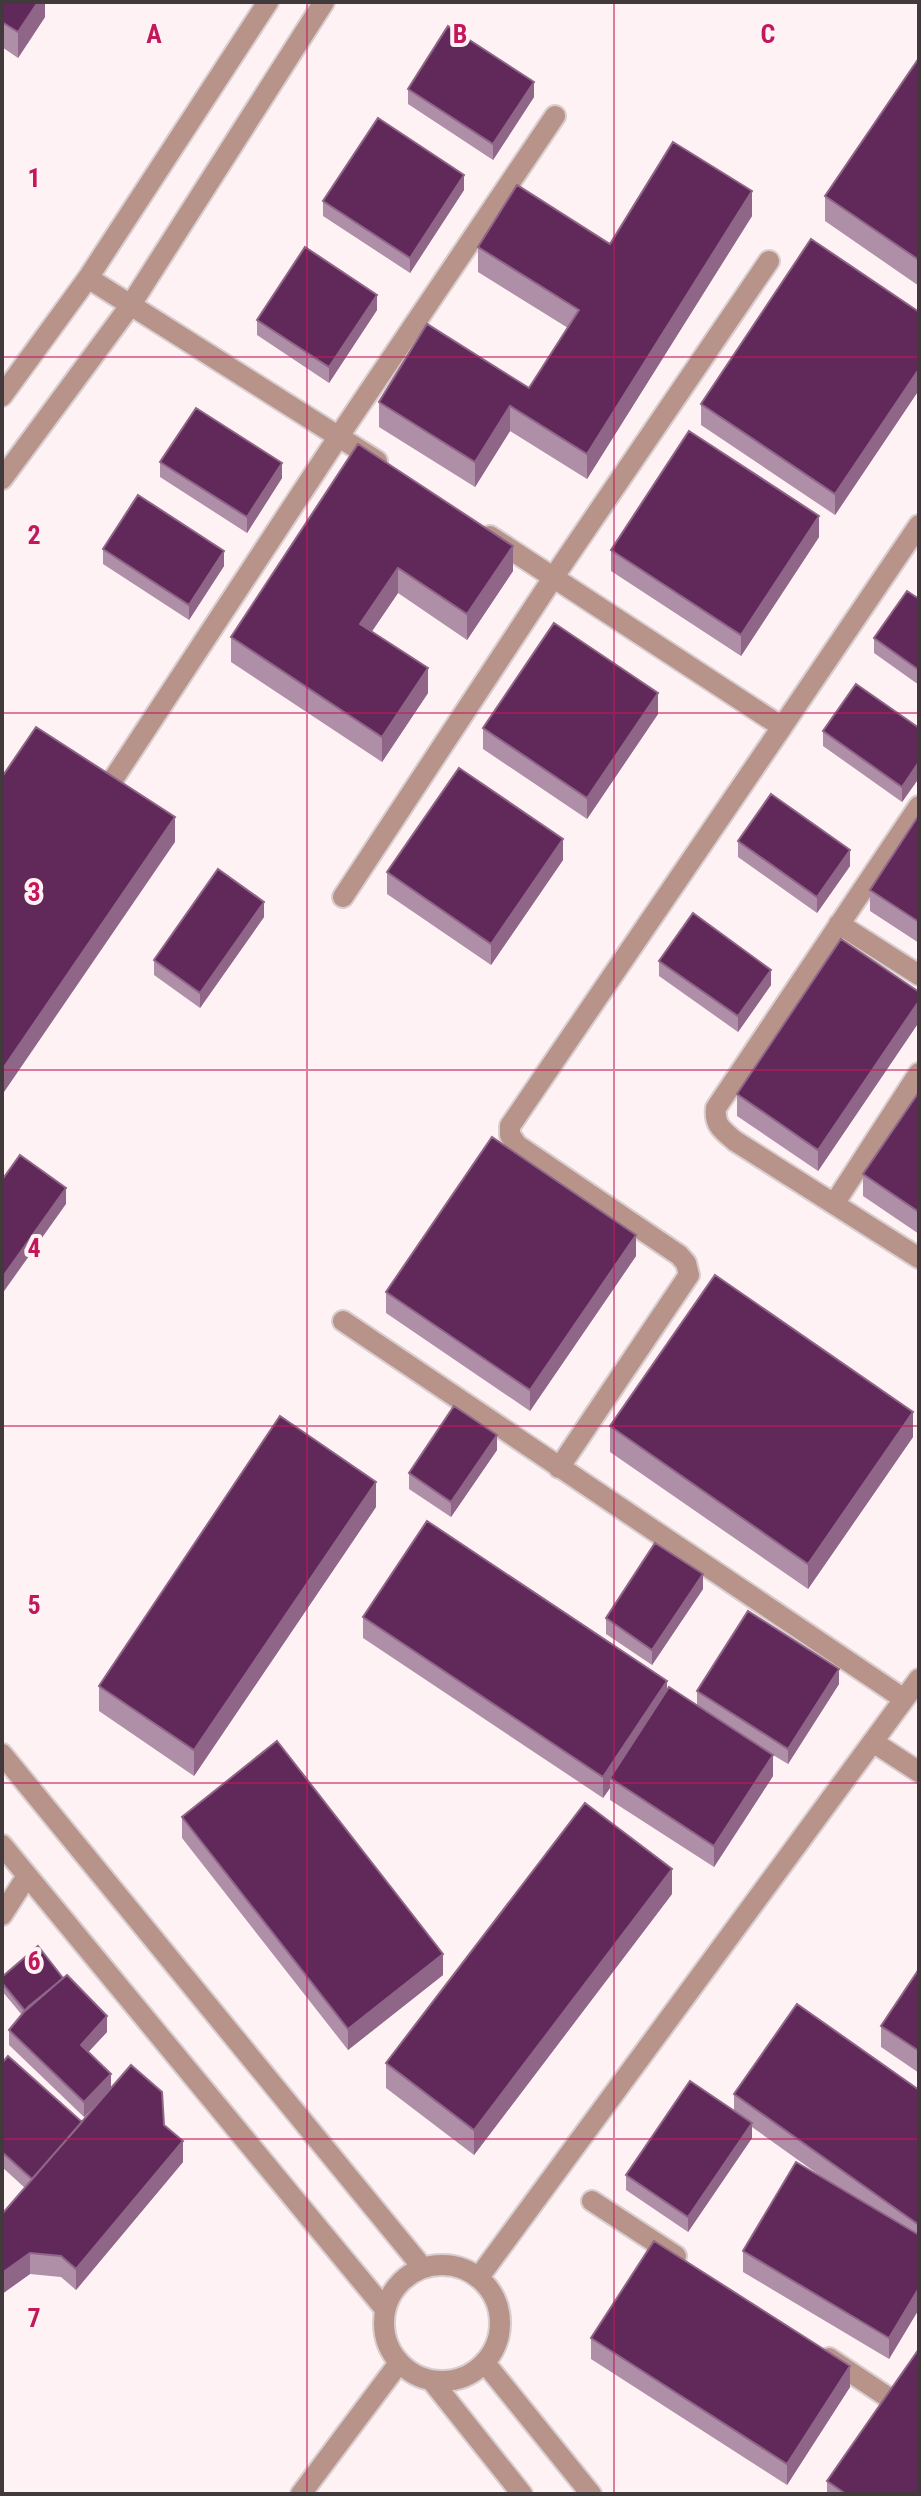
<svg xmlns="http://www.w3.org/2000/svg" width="921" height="2496" viewBox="0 0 921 2496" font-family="'Roboto Condensed',sans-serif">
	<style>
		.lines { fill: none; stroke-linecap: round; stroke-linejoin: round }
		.minor-casing { stroke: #d8cdcf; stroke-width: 24 }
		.minor { stroke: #b89389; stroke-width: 20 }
		.wall { fill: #af8ea7 }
		.shaded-wall { fill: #8f6588 }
		.building { fill: #60295a; stroke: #8f6588; stroke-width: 2 }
		.grid { fill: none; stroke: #c2185b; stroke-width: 2; stroke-opacity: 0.55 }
		.grid-label { font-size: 26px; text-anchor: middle; font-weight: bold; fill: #c2185b; stroke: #fef2f4; stroke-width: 8; stroke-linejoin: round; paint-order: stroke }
	</style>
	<rect width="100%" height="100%" fill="#fef2f4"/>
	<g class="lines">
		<defs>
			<path id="minor" d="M88 278 377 461
				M2 396 88 278 268 2
				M2 479 130 306 324 2
				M490 536 782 727 510 1126V1135L517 1145 679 1255 686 1263 689 1275 559 1468
				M782 727 919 525
				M114 778 339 436 555 116
				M919 806 716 1108C714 1125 722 1130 735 1141L919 1258
				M343 897 553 578 769 261
				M839 924 919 975
				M834 1204 919 1073
				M343 1321 904 1699
				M873 1742 919 1772
				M2 1754 423 2268
				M2 1845 385 2309
				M2 1915 27 1876
				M592 2201 676 2256
				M384 2323a58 58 0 1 1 116 0a58 58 0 1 1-116 0Z
				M479 2277 919 1679
				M829 2358 889 2398
				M485 2363 591 2494
				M432 2381 522 2494
				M301 2494 399 2363"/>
		</defs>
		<use href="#minor" class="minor-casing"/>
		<use href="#minor" class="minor"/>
	</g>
	<path class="wall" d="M2 2H45V17L18 58 2 47Z
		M919 58V286L825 221V196Z
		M408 89 534 97 493 160 408 104Z
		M464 190 410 273 323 216V201Z
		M752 216 587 479 510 431 475 487 379 427V402L529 388 568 328 478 272V247L610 244Z
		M377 310 329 383 257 335V320Z
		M919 312V390L835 515 701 425V404Z
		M358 444 513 571 467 640 398 593 372 631 428 693 382 762 231 662V637Z
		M160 462 282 478 247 533 160 477Z
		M819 537 741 656 611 571V550Z
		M103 549 224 566 189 620 103 564Z
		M919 599V685L874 653V638Z
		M658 714 587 819 483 749V728Z
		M919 728V778L902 802 823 746V731Z
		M919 815V943L870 911V890Z
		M738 841 850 866 817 913 738 857Z
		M563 860 491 965 387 894V872Z
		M264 917 200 1008 154 975V960Z
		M659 961 771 985 738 1032 659 976Z
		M919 992V1022L818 1171 737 1116V1094Z
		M919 1092V1234L863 1196V1174Z
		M636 1256 530 1411 386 1313V1292Z
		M610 1426 913 1437 808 1589 610 1452Z
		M497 1450 451 1517 409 1489V1473Z
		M376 1507 194 1776 99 1711V1686Z
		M703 1589 652 1665 606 1634V1618Z
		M363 1617 667 1690 697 1705V1691L839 1684 788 1764 768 1752 773 1776 714 1867 610 1800V1788L603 1798 363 1638Z
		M182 1817 443 1975 348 2050 182 1838Z
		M672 1894 474 2155 386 2088V2063Z
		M919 1969V2073L881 2047V2026Z
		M2 1977 107 2032 88 2052 111 2088 164 2125 183 2162 76 2290 61 2277 30 2274 2 2294V2214L25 2188 2 2167V2063L82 2122 100 2101 84 2117 9 2045V2030L22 2015 2 1991Z
		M919 2090V2309L889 2359 743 2272V2251L822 2177 752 2127V2138L688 2232 626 2190V2175L734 2111V2094Z
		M591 2338 850 2387 787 2485 591 2359Z
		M827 2481 919 2494H827Z"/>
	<path class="shaded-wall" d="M34 2H45V17L18 58V32Z
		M534 82V97L493 160V144Z
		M464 175V190L410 273V258Z
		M752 191V216L587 479V454Z
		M377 295V310L329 383V367Z
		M919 369V390L835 515V494Z
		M510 406V431L475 487V462Z
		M282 463V478L247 533V517Z
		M819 516V537L741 656V635Z
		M513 546V571L467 640V614Z
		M224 551V566L189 620V605Z
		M398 568V593L360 649V624Z
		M428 668V693L382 762V737Z
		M658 693V714L587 819V798Z
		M919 762V778L902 802V787Z
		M175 817V842L2 1095V1070Z
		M563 839V860L491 965V944Z
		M850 850V866L817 913V897Z
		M264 902V917L200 1008V993Z
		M771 970V985L738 1032V1016Z
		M919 1001V1022L818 1171V1150Z
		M66 1188V1204L2 1294V1278Z
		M636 1235V1256L530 1411V1390Z
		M913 1412V1437L808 1589V1564Z
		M497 1435V1450L451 1517V1502Z
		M376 1482V1507L194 1776V1750Z
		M703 1574V1589L652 1665V1650Z
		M839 1669V1684L788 1764V1749Z
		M667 1681V1702L610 1778V1788L603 1798V1777Z
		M773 1755V1776L714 1867V1846Z
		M672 1869V1894L474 2155V2130Z
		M443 1954V1975L348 2050V2029Z
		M107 2016V2032L81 2060V2045Z
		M111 2074V2089L84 2117V2102Z
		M752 2123V2138L688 2232V2217Z
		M183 2141V2162L76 2290V2269Z
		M30 2253V2274L2 2294V2273Z
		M919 2288V2309L889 2359V2338Z
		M850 2366V2387L787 2485V2464Z"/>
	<path class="building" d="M2 2H38L18 32 2 22Z
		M448 26 534 82 493 144 408 89Z
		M919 58V260L825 196Z
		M378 118 464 175 410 258 323 201Z
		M673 142 752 191 587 454 510 406 475 462 379 402 427 324 529 388 579 310 478 247 517 185 610 244Z
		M811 239 919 312V369L835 494 701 404Z
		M305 247 377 295 329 367 257 320Z
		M196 408 282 463 247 517 160 462Z
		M689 431 819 516 741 635 611 550Z
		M358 444 513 546 467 614 398 568 360 624 428 668 382 737 231 637Z
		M138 495 224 551 189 605 103 549Z
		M907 591 919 599V670L874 638Z
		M554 623 658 693 587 798 483 728Z
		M856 684 919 728V762L902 787 823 731Z
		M36 727 175 817 2 1070V777Z
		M459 768 563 839 491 944 387 872Z
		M771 794 850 850 817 897 738 841Z
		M919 815V922L870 890Z
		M218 869 264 902 200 993 154 960Z
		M693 913 771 970 738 1016 659 961Z
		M841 939 919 992V1001L818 1150 737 1094Z
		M919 1092V1212L863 1174Z
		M492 1137 636 1235 530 1390 386 1292Z
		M20 1155 66 1188 2 1278V1180Z
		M715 1275 913 1412 808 1564 610 1426Z
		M454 1406 497 1435 451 1502 409 1473Z
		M280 1416 376 1482 194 1750 99 1686Z
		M427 1521 667 1681 603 1777 363 1617Z
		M655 1543 703 1574 652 1650 606 1618Z
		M748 1611 839 1669 788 1749 697 1691Z
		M669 1687 773 1755 714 1846 610 1778Z
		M277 1741 443 1954 348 2029 182 1817Z
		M585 1803 672 1869 474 2130 386 2063Z
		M38 1946 63 1978 25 2011 2 1983V1977Z
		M919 1969V2051L881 2026Z
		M67 1975 107 2016 81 2045 111 2074 84 2102 9 2030 28 2007Z
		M797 2004 919 2090V2225L734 2094Z
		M8 2056 82 2122 32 2179 2 2152V2063Z
		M131 2065 162 2092 164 2125 183 2141 76 2269 61 2256 30 2253 2 2273V2214Z
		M690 2081 752 2123 688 2217 626 2175Z
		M796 2162 919 2235V2288L889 2338 743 2251Z
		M654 2241 850 2366 787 2464 591 2338Z
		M919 2349V2494H846L827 2481Z"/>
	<path class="grid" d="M307 2V2494M614 2V2494M2 357H919M2 713H919M2 1070H919M2 1426H919M2 1783H919M2 2139H919"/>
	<g class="grid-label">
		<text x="154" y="43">A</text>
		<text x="460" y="43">B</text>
		<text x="768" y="43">C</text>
		<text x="34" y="187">1</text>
		<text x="34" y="544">2</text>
		<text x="34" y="901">3</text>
		<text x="34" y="1257">4</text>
		<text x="34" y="1614">5</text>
		<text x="34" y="1970">6</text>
		<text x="34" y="2327">7</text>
	</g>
	<rect width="921" height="2496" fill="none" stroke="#41393b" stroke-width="8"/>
</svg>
